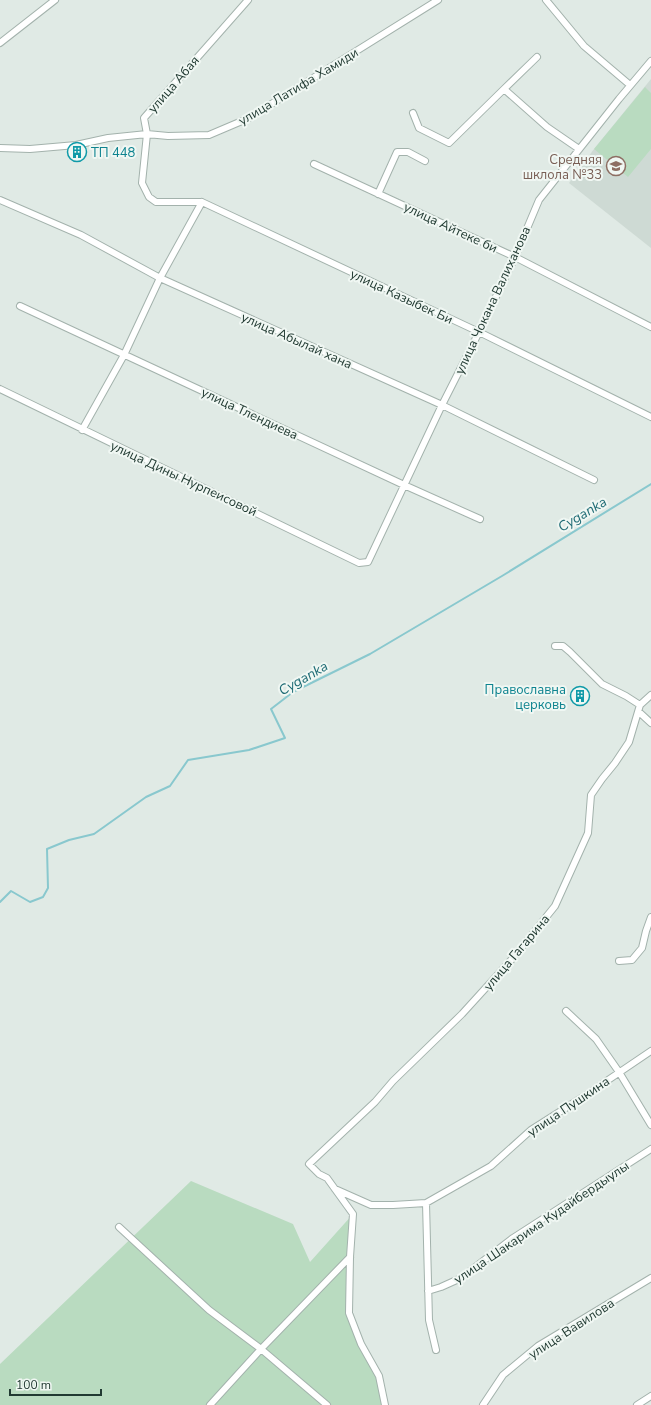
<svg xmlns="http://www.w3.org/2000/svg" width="651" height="1405" viewBox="0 0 651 1405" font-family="'Nunito Sans',sans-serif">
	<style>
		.built { fill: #cedad4 }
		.green { fill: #b9dbc0 }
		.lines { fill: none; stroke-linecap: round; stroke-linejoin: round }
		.stream { stroke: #89c8ce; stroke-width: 2 }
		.minor-casing { stroke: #a3b2ac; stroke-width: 8 }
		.minor { stroke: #fff; stroke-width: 6 }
		.labels { text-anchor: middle; stroke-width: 4; stroke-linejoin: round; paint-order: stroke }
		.street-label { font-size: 13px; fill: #213a32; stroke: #f0f7f3 }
		.culture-label { font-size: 13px; fill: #0d838f; stroke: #f0f7f3; text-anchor: start }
		.education-label { font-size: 13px; fill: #785e54; stroke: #f0f7f3; text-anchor: end }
		.water-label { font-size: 14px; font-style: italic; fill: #1e6b74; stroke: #f0f7f3 }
	</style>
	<rect width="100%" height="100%" fill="#e0eae5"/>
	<path class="built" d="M651 79V248L569 183 594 149Z"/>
	<path class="green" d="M645 87 651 93V149L628 177 594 149Z
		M191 1181 293 1224 310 1262 353 1214 349 1313 379 1376 385 1405H0V1364Z"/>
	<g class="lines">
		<path class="stream" d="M0 902 11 891 30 902 43 897 48 888 47 849 69 840 94 834 146 797 170 786 188 760 249 750 285 738 271 709 293 692 370 654 502 576 651 484"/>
		<defs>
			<path id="minor" d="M248 0 144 118 147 134 142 183 149 197 156 202H202L479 332 651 417
				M546 0 584 46 630 85
				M0 43 55 0
				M537 57 504 89 547 127 579 149
				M413 113 419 128 449 143 504 89
				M0 148 30 149 76 145 108 138 147 134 168 136 209 135 249 118 438 0
				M314 164 515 257 651 327
				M378 194 397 152H408L425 161
				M0 200 81 235 160 278 442 405 594 480
				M20 306 404 485 480 519
				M0 389 359 563 368 562 442 405 479 332 515 257 539 200 619 99 651 61
				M82 430 124 355 160 278 202 202
				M555 646H563L570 652 602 684 626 696 640 705
				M639 712 651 723
				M619 961 632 960 642 948 646 931 651 917
				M566 1011 596 1039 619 1072 651 1125
				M335 1189 371 1205H393L426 1203 491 1166 531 1130 583 1097 651 1051
				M426 1203 429 1320 436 1350
				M119 1227 209 1310 261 1349 350 1257
				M428 1291 441 1287 461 1278 513 1238 651 1149
				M210 1405 261 1349 327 1405
				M385 1405 379 1376 361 1344 349 1313 350 1257 353 1214 327 1178 319 1174 309 1164 375 1102 393 1081 462 1014 513 958 555 906 588 833 591 795 602 779 615 763 629 742 640 705 651 695
				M483 1405 503 1375 538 1346 651 1278
				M637 1405 651 1396"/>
		</defs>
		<use href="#minor" class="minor-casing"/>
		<use href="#minor" class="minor"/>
	</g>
	<defs>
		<symbol id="building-ring" viewBox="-11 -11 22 22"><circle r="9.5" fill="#f0f7f3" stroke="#0f9aa8" stroke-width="1.5"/><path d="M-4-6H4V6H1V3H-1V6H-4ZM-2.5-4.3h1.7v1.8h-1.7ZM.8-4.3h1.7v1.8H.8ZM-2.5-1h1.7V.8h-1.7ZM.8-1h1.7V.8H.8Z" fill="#0f9aa8"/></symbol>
		<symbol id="school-ring" viewBox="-11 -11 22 22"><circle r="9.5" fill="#f0f7f3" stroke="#8d6e63" stroke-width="1.5"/><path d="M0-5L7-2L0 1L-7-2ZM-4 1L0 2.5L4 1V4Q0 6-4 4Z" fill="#8d6e63"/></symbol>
	</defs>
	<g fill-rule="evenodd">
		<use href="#building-ring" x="66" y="141" width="22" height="22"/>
		<use href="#school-ring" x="605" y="155" width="22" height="22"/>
		<use href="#building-ring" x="569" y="685" width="22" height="22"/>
	</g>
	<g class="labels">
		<g class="street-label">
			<text transform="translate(173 84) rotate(-49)" y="5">улица Абая</text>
			<text transform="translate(298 86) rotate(-31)" y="5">улица Латифа Хамиди</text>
			<text transform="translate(451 227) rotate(25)" y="5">улица Айтеке би</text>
			<text transform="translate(402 296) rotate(25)" y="5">улица Казыбек Би</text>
			<text transform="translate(492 300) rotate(-65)" y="5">улица Чокана Валиханова</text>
			<text transform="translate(297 340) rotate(24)" y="5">улица Абылай хана</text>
			<text transform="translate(250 413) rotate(25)" y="5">улица Тлендиева</text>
			<text transform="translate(184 478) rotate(25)" y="5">улица Дины Нурпеисовой</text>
			<text transform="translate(516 952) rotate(-50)" y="5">улица Гагарина</text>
			<text transform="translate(568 1106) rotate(-34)" y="5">улица Пушкина</text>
			<text transform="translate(541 1222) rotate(-34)" y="5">улица Шакарима Кудайбердыулы</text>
			<text transform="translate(571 1328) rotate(-33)" y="5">улица Вавилова</text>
		</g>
		<g class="culture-label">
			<text x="91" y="157">ТП 448</text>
			<text x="566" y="694" text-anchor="end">Православна<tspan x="566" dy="15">церковь</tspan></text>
		</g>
		<g class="education-label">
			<text x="602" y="164">Средняя<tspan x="602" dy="15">шклола №33</tspan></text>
		</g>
		<g class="water-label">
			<text transform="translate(582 514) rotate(-31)" y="5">Cyganka</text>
			<text transform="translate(303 678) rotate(-30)" y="5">Cyganka</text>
		</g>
	</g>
	<path d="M10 1389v6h91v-6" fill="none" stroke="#213a32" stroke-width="2"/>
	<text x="16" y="1389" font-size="12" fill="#213a32" stroke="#f0f7f3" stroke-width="3" paint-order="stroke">100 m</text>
</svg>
